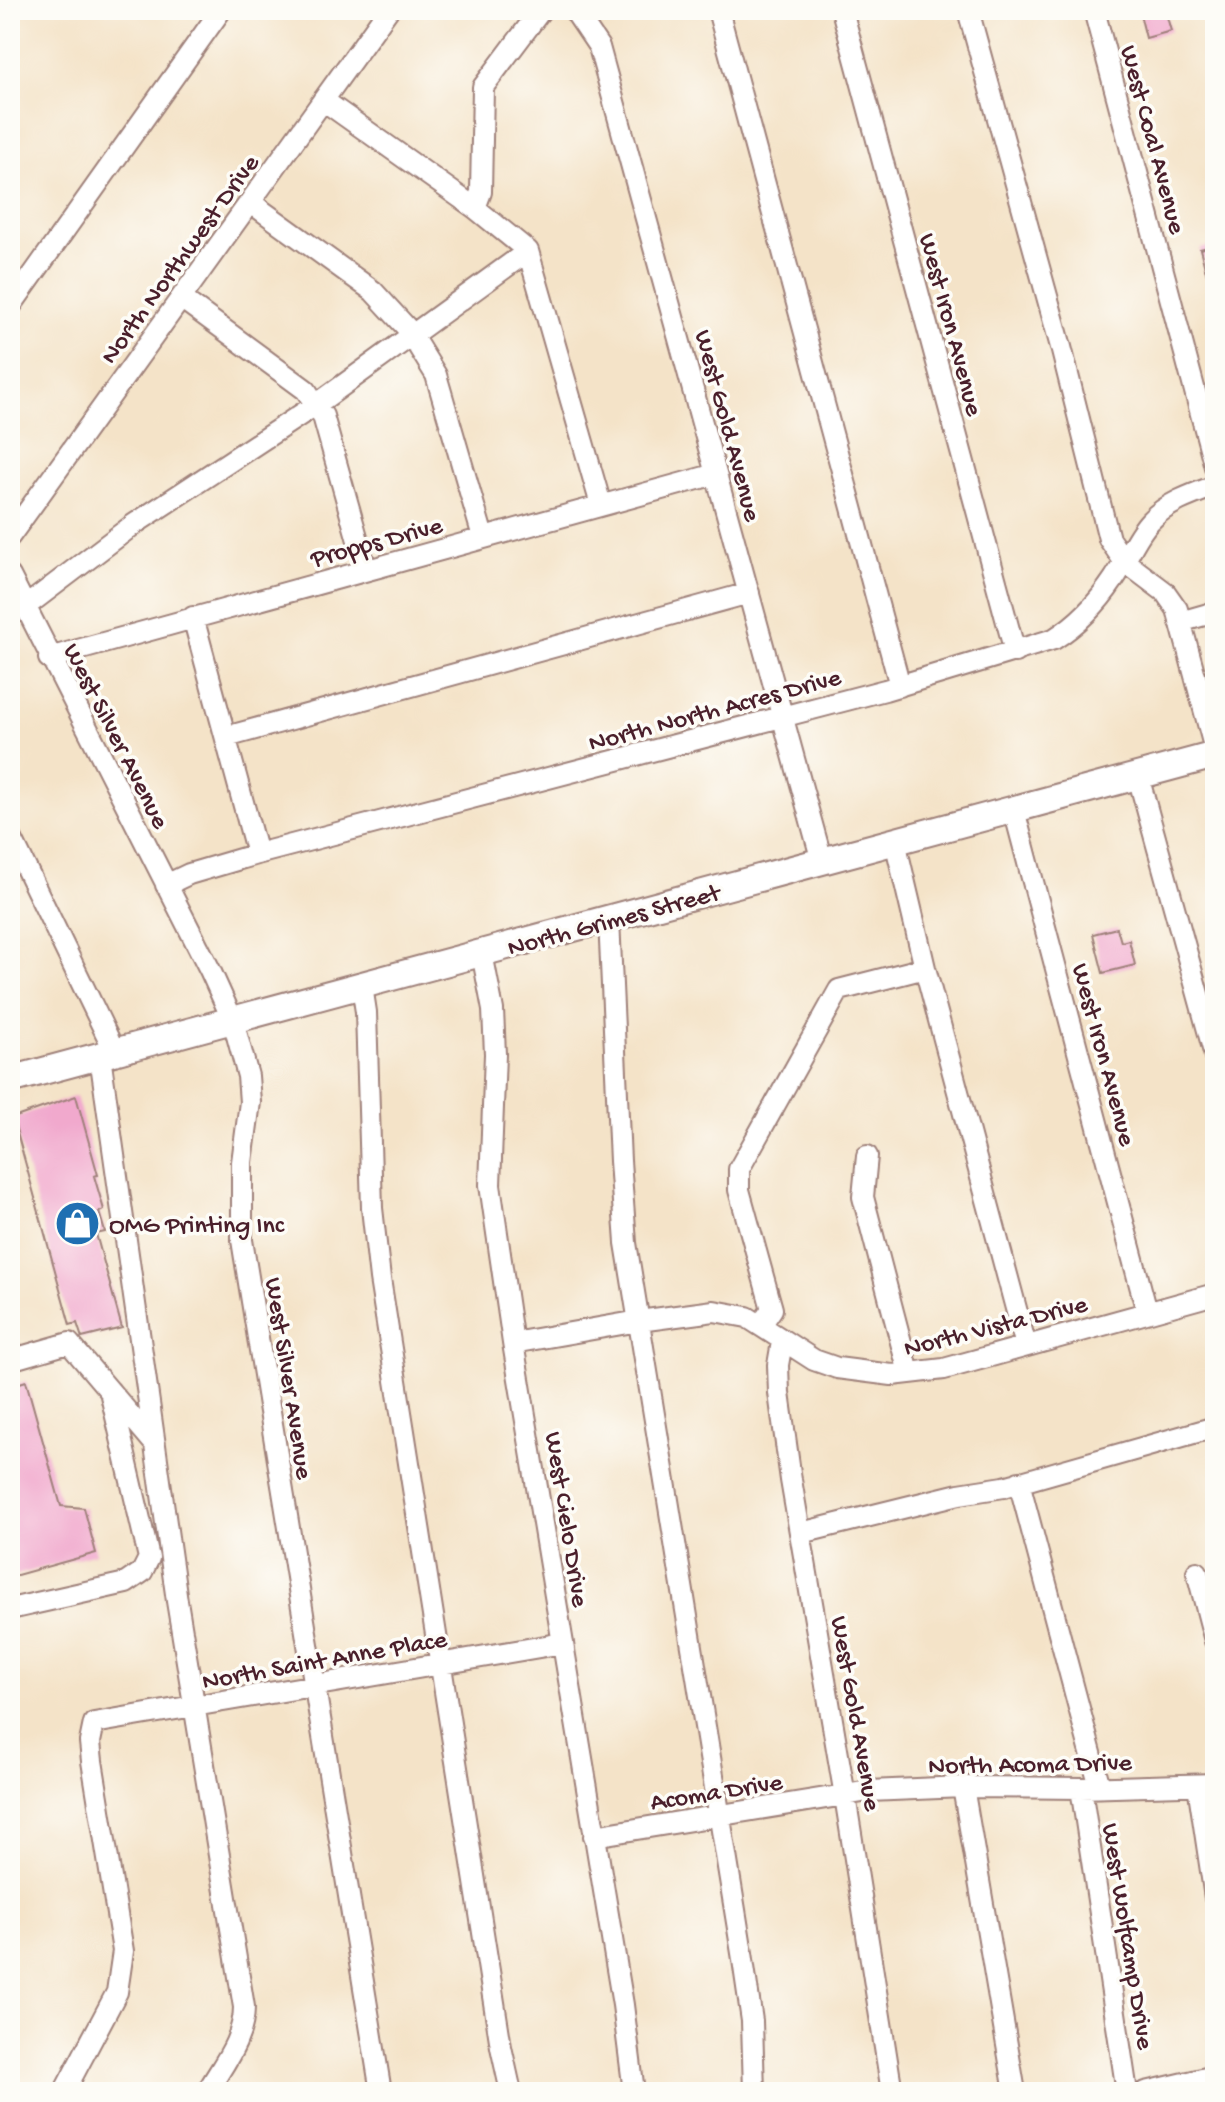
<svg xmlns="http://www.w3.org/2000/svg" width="1225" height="2102" viewBox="0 0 1225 2102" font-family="'Gochi Hand',sans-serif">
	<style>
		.building { fill: #f1a9cd }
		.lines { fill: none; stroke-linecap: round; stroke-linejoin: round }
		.minor-casing { stroke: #9f817a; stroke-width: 24 }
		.major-casing { stroke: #9f817a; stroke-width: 30 }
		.minor { stroke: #fff; stroke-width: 20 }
		.major { stroke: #fff; stroke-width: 26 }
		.labels { text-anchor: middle; stroke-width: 7; stroke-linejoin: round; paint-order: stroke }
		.street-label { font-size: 26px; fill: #4a1f2b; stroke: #fdfcf7 }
		.poi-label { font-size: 26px; fill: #4a1f2b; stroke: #fdfcf7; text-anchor: start }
	</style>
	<rect width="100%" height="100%" fill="#fdfcf7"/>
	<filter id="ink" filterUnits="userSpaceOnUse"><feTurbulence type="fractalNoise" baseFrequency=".0125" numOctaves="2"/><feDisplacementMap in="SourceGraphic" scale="16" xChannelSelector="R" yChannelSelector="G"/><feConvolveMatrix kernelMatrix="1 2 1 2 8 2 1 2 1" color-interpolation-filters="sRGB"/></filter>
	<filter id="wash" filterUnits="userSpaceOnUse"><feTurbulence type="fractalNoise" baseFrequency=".006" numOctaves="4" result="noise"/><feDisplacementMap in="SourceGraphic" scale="32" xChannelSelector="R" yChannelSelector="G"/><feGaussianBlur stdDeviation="1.8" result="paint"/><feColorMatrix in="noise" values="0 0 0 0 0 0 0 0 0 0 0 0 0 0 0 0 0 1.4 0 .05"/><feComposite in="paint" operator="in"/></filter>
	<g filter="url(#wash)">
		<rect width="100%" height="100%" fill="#f4e3c8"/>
		<g id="blocks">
			<path class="building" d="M1139 10H1165L1171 31 1146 38Z
				M1215 245V286L1210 287 1200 249Z
				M1117 928 1121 942 1129 940 1135 965 1103 973 1093 934Z
				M76 1096 98 1175 94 1176 104 1210 99 1212 105 1232 96 1234 122 1328 82 1338 77 1323 70 1325 13 1118Z
				M26 1381 61 1506 84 1508 96 1553 10 1577V1386Z"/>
		</g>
	</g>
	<g filter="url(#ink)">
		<use href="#blocks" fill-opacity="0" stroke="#9f817a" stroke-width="2"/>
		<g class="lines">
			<defs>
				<path id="minor" d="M574 10 599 47 822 861
					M718 10 900 686
					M842 10 1015 652
					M968 10 1061 347 1109 539 1124 561 1165 592 1177 609 1215 750
					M1094 10 1215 467
					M323 100 475 208 528 251 601 505
					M250 202 373 291 407 328 436 375 483 537
					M475 208 481 192 483 87 541 10
					M181 298 306 390 323 416 366 569
					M10 307 221 10
					M10 536 388 10
					M10 576 210 970 233 1021 248 1076 250 1102 242 1162V1240L381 2092
					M25 607 133 525 317 404 528 251
					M193 617 257 854
					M1180 622 1215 612
					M49 658 716 474
					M226 737 749 593
					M1138 776 1215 1056
					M1014 810 1147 1312
					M10 835 115 1052
					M895 841 925 968 1026 1346
					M166 885 189 874 257 854 885 690 1054 639C1078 624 1098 603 1114 579 1127 560 1135 537 1150 521 1167 503 1193 494 1215 486
					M609 919 620 1161 626 1243 742 1953 752 2021 754 2092
					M482 953 493 1010 495 1054 490 1185 513 1343 623 2005 634 2092
					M362 986 366 1012 372 1208 380 1279 501 2047 511 2092
					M100 1056 177 1601 244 2007C244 2040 223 2064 207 2092
					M867 1156 863 1197 909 1373
					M761 1325 772 1309 739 1190V1169L839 990 925 968
					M782 1342 778 1365 779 1393 791 1480 845 1796 892 2092
					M513 1343 639 1321 714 1311 747 1317 814 1360 837 1368 892 1375 944 1369 1215 1294
					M10 1360 69 1343 154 1443
					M1019 1482 1100 1787
					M801 1533 959 1494 1004 1487 1215 1427
					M1197 1572 1215 1641
					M10 1609 126 1583 142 1572 149 1558 110 1391
					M1198 1785 1215 1898
					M963 1787 1015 2092
					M1081 1788 1127 2092
					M594 1836 869 1791 963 1787 1081 1788 1215 1784
					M64 2092 117 1992 123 1951 92 1761 90 1742 94 1723 563 1643
					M1146 2092 1215 2076"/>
				<path id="major" d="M10 1080 1215 755"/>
			</defs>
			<use href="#minor" class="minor-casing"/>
			<use href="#major" class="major-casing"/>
			<use href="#minor" class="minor"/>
			<use href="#major" class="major"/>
		</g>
	</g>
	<defs>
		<symbol id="shop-disc" viewBox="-11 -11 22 22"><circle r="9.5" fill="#1f6fb2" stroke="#fdfcf7"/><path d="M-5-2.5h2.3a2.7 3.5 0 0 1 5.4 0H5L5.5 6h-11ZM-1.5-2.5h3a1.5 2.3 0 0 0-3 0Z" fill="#fff"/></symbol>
	</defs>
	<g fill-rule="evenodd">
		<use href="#shop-disc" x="52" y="1198" width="51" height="51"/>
	</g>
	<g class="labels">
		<g class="street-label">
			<text transform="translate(1155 139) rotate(75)" y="9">West Coal Avenue</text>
			<text transform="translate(178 258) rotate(-54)" y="9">North Northwest Drive</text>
			<text transform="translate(953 324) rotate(75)" y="9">West Iron Avenue</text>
			<text transform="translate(730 425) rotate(75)" y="9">West Gold Avenue</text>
			<text transform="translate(376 540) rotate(-15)" y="9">Propps Drive</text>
			<text transform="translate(714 708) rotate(-15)" y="9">North North Acres Drive</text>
			<text transform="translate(118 735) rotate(63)" y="9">West Silver Avenue</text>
			<text transform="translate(613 918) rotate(-15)" y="9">North Grimes Street</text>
			<text transform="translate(1106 1054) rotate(75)" y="9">West Iron Avenue</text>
			<text transform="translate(995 1324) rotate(-14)" y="9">North Vista Drive</text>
			<text transform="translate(291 1378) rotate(81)" y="9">West Silver Avenue</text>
			<text transform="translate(569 1519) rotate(81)" y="9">West Cielo Drive</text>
			<text transform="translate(324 1658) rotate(-10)" y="9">North Saint Anne Place</text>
			<text transform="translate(858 1713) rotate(80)" y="9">West Gold Avenue</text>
			<text transform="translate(1030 1762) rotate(-1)" y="9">North Acoma Drive</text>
			<text transform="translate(716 1790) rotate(-9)" y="9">Acoma Drive</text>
			<text transform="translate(1130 1936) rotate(81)" y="9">West Wolfcamp Drive</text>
		</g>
		<g class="poi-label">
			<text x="109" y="1232">OMG Printing Inc</text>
		</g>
	</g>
	<rect width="1225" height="2102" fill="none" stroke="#fdfcf7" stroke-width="40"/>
</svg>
